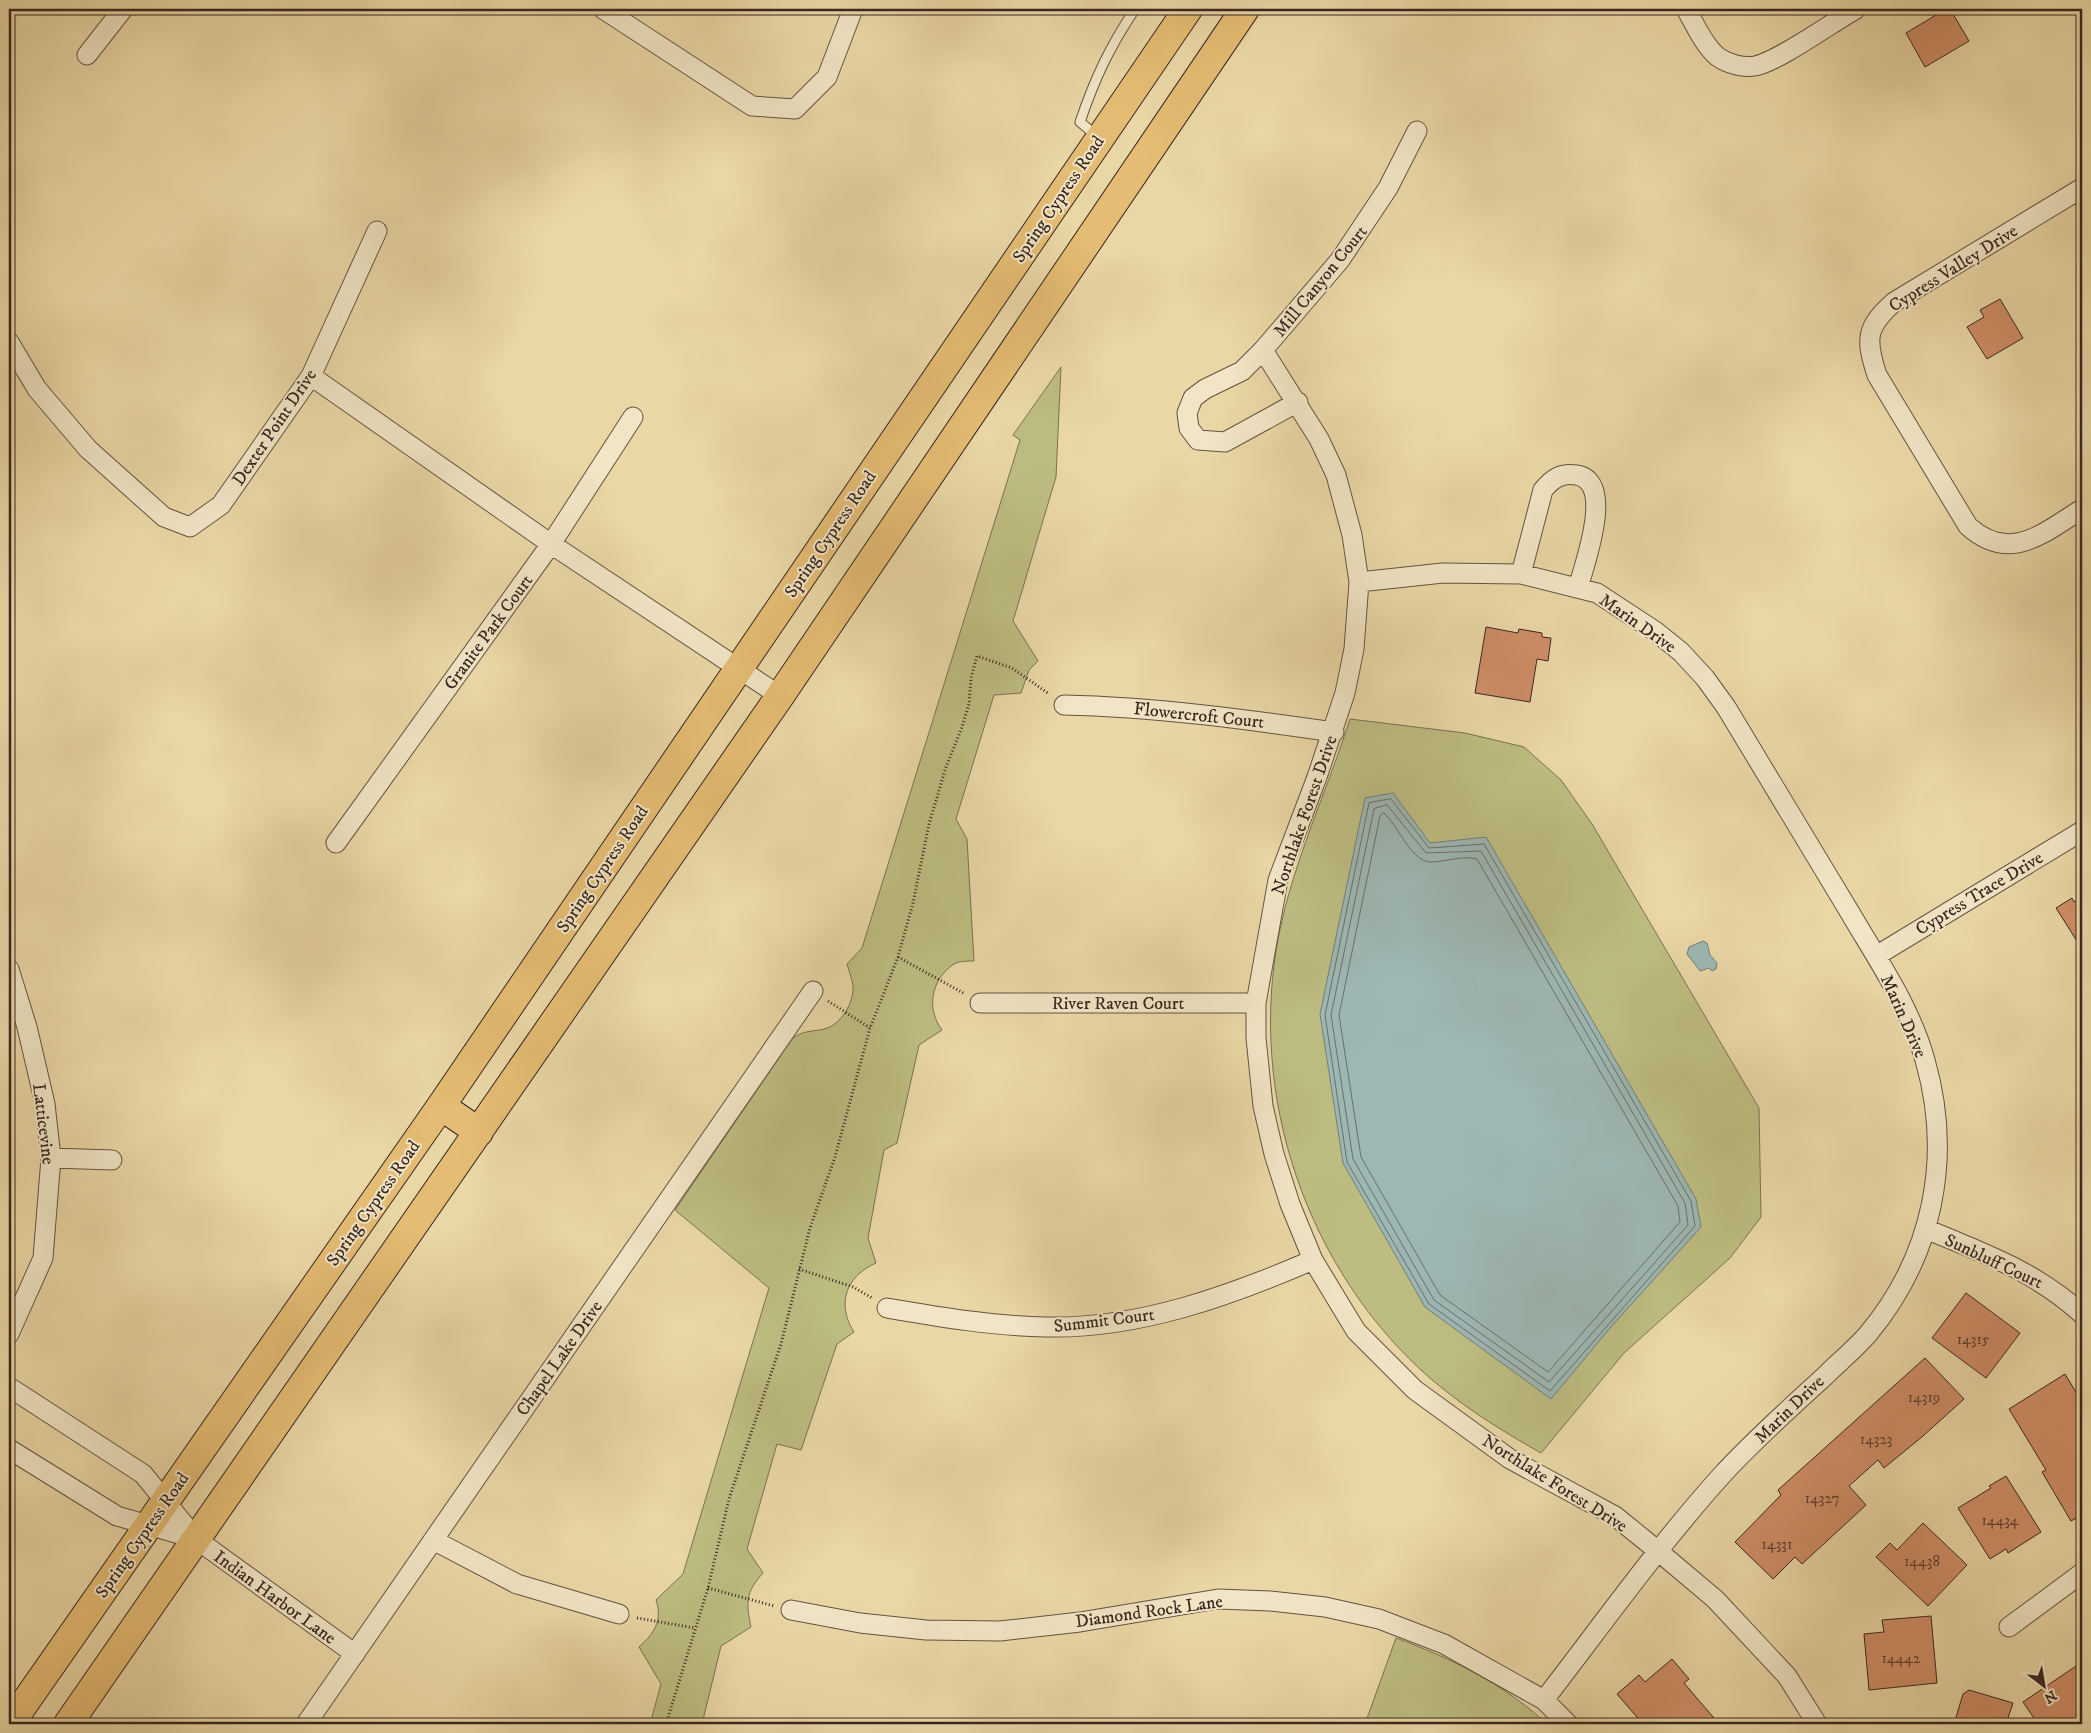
<svg xmlns="http://www.w3.org/2000/svg" width="2091" height="1733" viewBox="0 0 2091 1733" font-family="'IM FELL DW Pica',serif">
	<style>
		.green { fill: #bdbd82; stroke: #7a7252 }
		.water { fill: #9db7b3; stroke: #757d79 }
		.lines { fill: none; stroke-linecap: round; stroke-linejoin: round }
		.shore { stroke: #6a6f6a; stroke-width: 1 }
		.building { fill: #cf8d67; stroke: #382721 }
		.service-casing { stroke: #645342; stroke-width: 11 }
		.minor-casing { stroke: #645342; stroke-width: 21 }
		.primary-casing { stroke: #382721; stroke-width: 30 }
		.path { stroke: #382721; stroke-width: 3; stroke-dasharray: 1 2.5; stroke-linecap: butt }
		.service { stroke: #f1e5c5; stroke-width: 9 }
		.minor { stroke: #f1e5c5; stroke-width: 19 }
		.primary { stroke: #e5bc73; stroke-width: 28 }
		.labels { text-anchor: middle; stroke-width: 4; stroke-linejoin: round; paint-order: stroke }
		.number-label { font-size: 15px; fill: #5e4032 }
		.street-label { font-size: 18px; fill: #382721; stroke: #f1e5c5 }
	</style>
	<rect width="100%" height="100%" fill="#ead7a6"/>
	<filter id="stains"><feTurbulence type="fractalNoise" baseFrequency=".004" numOctaves="4"/><feColorMatrix values="0 0 0 0 .2 0 0 0 0 .09 0 0 0 0 .02 0 0 0 .5 -.17"/></filter>
	<radialGradient id="worn" r=".72"><stop offset=".6" stop-color="#630" stop-opacity="0"/><stop offset="1" stop-color="#630" stop-opacity=".3"/></radialGradient>
	<path class="green" d="M1061 367 1056 477 1013 621 1038 661 1029 670 1021 693 994 695 956 819 967 839 974 961C968 961 959 961 954 964 931 979 926 1009 942 1030L919 1045 897 1143 884 1150 868 1238 876 1263C846 1276 836 1304 854 1332L837 1344 801 1450 777 1444 747 1549 763 1573C745 1593 746 1602 751 1627L721 1646 702 1724H650L661 1684 639 1647C654 1634 663 1620 656 1600L683 1574 769 1288 675 1210 792 1039C803 1030 811 1032 824 1029 841 1025 854 1003 853 986 852 979 849 971 847 964L862 948 1020 440 1013 435Z
		M1350 719 1465 733 1524 747 1561 780 1592 824 1759 1108 1761 1217 1730 1258 1624 1353 1541 1453C1502 1431 1465 1408 1431 1379 1307 1271 1247 1096 1279 934 1294 860 1327 791 1350 719Z
		M1396 1638C1451 1658 1504 1684 1547 1724H1365Z"/>
	<path class="water" d="M1393 793 1430 843 1486 837 1696 1199 1701 1227 1610 1328 1551 1399 1425 1307 1343 1163 1320 1014 1365 798Z
		M1703 941 1707 943 1710 955 1717 963 1716 969 1712 971 1709 968 1700 971 1687 954 1689 947Z"/>
	<g class="lines">
		<path class="shore" d="M1391 799 1429 848 1484 844 1691 1201 1695 1226 1550 1391 1429 1304 1347 1162 1325 1015 1369 803Z
			M1387 805 1426 853 1481 851 1685 1203 1688 1225 1549 1382 1434 1300 1353 1159 1331 1015 1374 809Z
			M1384 813C1398 825 1411 862 1431 862 1445 862 1463 855 1477 859L1678 1206 1680 1222 1548 1372 1440 1295 1361 1157 1339 1015 1380 816Z"/>
	</g>
	<path class="building" d="M1946 9H1950L1969 41 1925 67 1906 33Z
		M2000 299 2023 338 1987 359 1967 327 1984 317 1980 310Z
		M1486 627 1518 633 1519 629 1542 633V637L1551 638 1548 661 1537 659 1530 702 1475 693Z
		M2082 897V949L2056 908 2072 898 2074 902Z
		M1966 1293 2020 1333 1986 1378 1932 1338Z
		M1925 1358 1964 1399 1923 1436 1884 1468 1878 1460 1849 1486 1866 1505 1802 1564 1795 1557 1773 1579 1735 1542 1781 1495 1778 1490Z
		M2065 1374 2082 1402V1515L2071 1521 2042 1472 2046 1470 2009 1409Z
		M2006 1476 2041 1532 2008 1553 2006 1549 1990 1559 1958 1508 1991 1488 1989 1486Z
		M1923 1523 1967 1565 1928 1606 1876 1557 1890 1543 1897 1550Z
		M1931 1616 1937 1683 1869 1690 1864 1634 1884 1632 1882 1620Z
		M1672 1659 1689 1679 1684 1683 1719 1724H1643L1617 1694 1639 1675 1645 1682Z
		M2082 1662V1724H2038L2023 1702Z
		M1969 1690 2013 1703 2006 1724H1954L1963 1694Z"/>
	<g class="lines">
		<defs>
			<path id="service" d="M1098 137 1080 122C1095 78 1109 48 1135 9"/>
			<path id="minor" d="M603 9 752 106 795 109 827 77 853 9
				M1686 9C1695 24 1704 46 1718 57 1728 64 1743 68 1755 66 1777 62 1833 22 1856 9
				M87 55 123 9
				M2082 188 1894 302C1866 327 1865 339 1877 375L1968 526C2010 564 2043 533 2082 509
				M9 342 37 389 88 449 164 517 190 527 221 505 311 376 377 231
				M1263 350 1319 439 1336 475 1352 535 1359 582 1354 649 1345 693 1317 777 1278 880 1256 1003V1038L1263 1106 1274 1154 1290 1204 1313 1260 1356 1331 1415 1390 1510 1459 1615 1516 1658 1551 1715 1599 1787 1676 1817 1724
				M311 376 551 544 780 696
				M1298 402 1225 442 1198 440 1189 428 1187 413 1193 398 1205 389 1242 371 1263 350 1340 260 1388 188 1417 131
				M1521 574 1543 490C1553 478 1561 473 1576 475 1616 480 1584 565 1578 588
				M1359 582 1443 573 1521 574 1597 593 1655 631 1681 652 1705 678 1726 707C1767 775 1808 843 1849 911 1877 959 1910 1006 1925 1060 1953 1158 1933 1256 1868 1334 1855 1349 1839 1362 1825 1376 1790 1408 1754 1440 1722 1475 1658 1546 1602 1625 1544 1700
				M1064 705C1154 707 1244 719 1334 732
				M336 843 551 544 633 417
				M1876 956 2082 831
				M9 969 27 1027 45 1104 51 1158 43 1258 9 1334
				M980 1003H1256
				M51 1158 112 1160
				M1926 1229C1985 1254 2035 1271 2082 1314
				M887 1308C940 1317 992 1326 1046 1327 1139 1329 1229 1296 1313 1260
				M9 1387 143 1474 196 1539 355 1654
				M9 1449 117 1516 196 1539
				M433 1540 517 1584 619 1614
				M791 1610 860 1623 926 1630 1000 1631 1080 1622 1218 1599 1270 1601 1325 1607 1379 1619 1444 1644 1544 1700 1568 1724
				M2009 1627 2082 1573
				M306 1724 813 991"/>
			<path id="primary" d="M441 1106 479 1132
				M10 1724 441 1106 1188 9
				M68 1724 780 696 1245 9"/>
		</defs>
		<use href="#service" class="service-casing"/>
		<use href="#minor" class="minor-casing"/>
		<use href="#primary" class="primary-casing"/>
		<path class="path" d="M898 957 965 994
			M828 1001 870 1028
			M799 1269 853 1287 872 1298
			M708 1588 774 1606
			M637 1618 695 1628
			M666 1724 708 1588 729 1499 781 1344 810 1228 835 1157 870 1028 898 957 913 903 929 824 946 767 962 727 969 704 971 678 977 656 1012 668 1049 694"/>
		<use href="#service" class="service"/>
		<use href="#minor" class="minor"/>
		<use href="#primary" class="primary"/>
	</g>
	<g class="labels">
		<g class="number-label">
			<text x="1973" y="1344">14315</text>
			<text x="1924" y="1402">14319</text>
			<text x="1876" y="1444">14323</text>
			<text x="1822" y="1503">14327</text>
			<text x="2000" y="1525">14434</text>
			<text x="1777" y="1549">14331</text>
			<text x="1922" y="1566">14438</text>
			<text x="1901" y="1663">14442</text>
		</g>
		<g class="street-label">
			<text transform="translate(1058 199) rotate(-56)" y="6">Spring Cypress Road</text>
			<text transform="translate(1953 268) rotate(-32)" y="6">Cypress Valley Drive</text>
			<text transform="translate(1320 281) rotate(-51)" y="6">Mill Canyon Court</text>
			<text transform="translate(274 427) rotate(-56)" y="6">Dexter Point Drive</text>
			<text transform="translate(830 534) rotate(-56)" y="6">Spring Cypress Road</text>
			<text transform="translate(1638 623) rotate(35)" y="6">Marin Drive</text>
			<text transform="translate(488 632) rotate(-54)" y="6">Granite Park Court</text>
			<text transform="translate(1199 715) rotate(6)" y="6">Flowercroft Court</text>
			<text transform="translate(1304 815) rotate(-71)" y="6">Northlake Forest Drive</text>
			<text transform="translate(602 869) rotate(-56)" y="6">Spring Cypress Road</text>
			<text transform="translate(1979 893) rotate(-31)" y="6">Cypress Trace Drive</text>
			<text x="1118" y="1009">River Raven Court</text>
			<text transform="translate(1904 1016) rotate(66)" y="6">Marin Drive</text>
			<text transform="translate(44 1124) rotate(83)" y="6">Latticevine</text>
			<text transform="translate(373 1203) rotate(-55)" y="6">Spring Cypress Road</text>
			<text transform="translate(1994 1261) rotate(25)" y="6">Sunbluff Court</text>
			<text transform="translate(1104 1320) rotate(-7)" y="6">Summit Court</text>
			<text transform="translate(559 1358) rotate(-55)" y="6">Chapel Lake Drive</text>
			<text transform="translate(1789 1409) rotate(-44)" y="6">Marin Drive</text>
			<text transform="translate(1555 1483) rotate(32)" y="6">Northlake Forest Drive</text>
			<text transform="translate(142 1535) rotate(-55)" y="6">Spring Cypress Road</text>
			<text transform="translate(275 1597) rotate(36)" y="6">Indian Harbor Lane</text>
			<text transform="translate(1149 1611) rotate(-8)" y="6">Diamond Rock Lane</text>
		</g>
	</g>
	<rect width="2091" height="1733" fill="none" stroke="#ead7a6" stroke-width="30"/>
	<rect x="10" y="10" width="2071" height="1713" fill="none" stroke="#382721" stroke-width="2.5"/>
	<rect x="15" y="15" width="2061" height="1703" fill="none" stroke="#382721"/>
	<g transform="translate(2044 1686) rotate(149)" stroke="#f1e5c5" stroke-width="4" paint-order="stroke">
	<path d="M0-4L9 19L0 12L-9 19Z" fill="#382721"/>
	<text y="-8" font-size="14" font-weight="bold" text-anchor="middle" fill="#382721">N</text>
	</g>
	<rect width="100%" height="100%" filter="url(#stains)"/>
	<rect width="100%" height="100%" fill="url(#worn)"/>
</svg>
